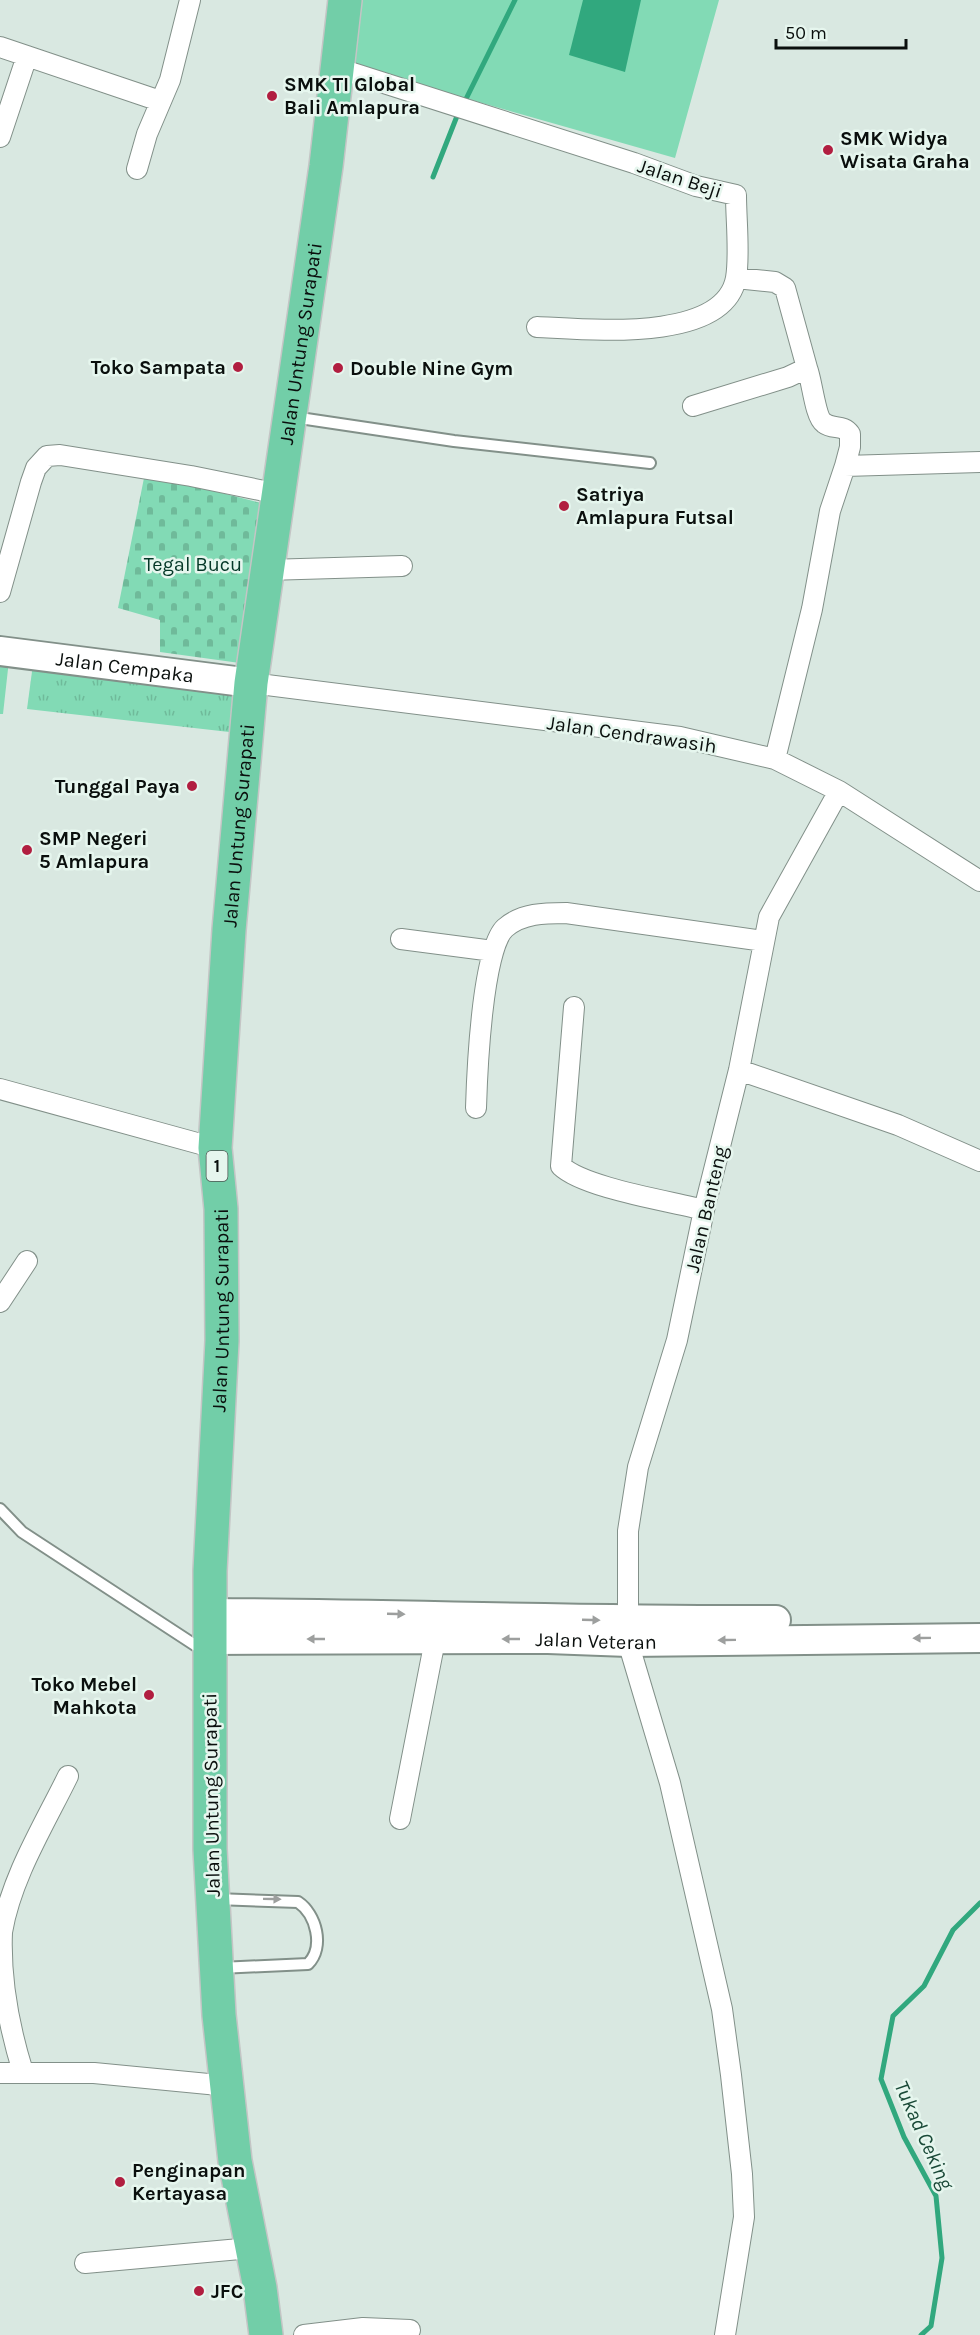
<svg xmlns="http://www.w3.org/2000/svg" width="980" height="2335" viewBox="0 0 980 2335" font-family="Karla,sans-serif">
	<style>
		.grass { fill: url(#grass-tufts) }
		.cemetery { fill: url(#cemetery-stones) }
		.pitch { fill: #82dab5 }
		.water { fill: #31a87e }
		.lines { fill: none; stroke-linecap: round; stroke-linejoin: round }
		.stream { stroke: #31a87e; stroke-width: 5 }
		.lane-casing { stroke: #829089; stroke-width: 14 }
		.street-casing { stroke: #829089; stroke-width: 22 }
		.secondary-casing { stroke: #829089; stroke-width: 32 }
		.highway-casing { stroke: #c4c5c5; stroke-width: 36 }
		.lane { stroke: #fff; stroke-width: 10 }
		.street { stroke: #fff; stroke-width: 20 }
		.secondary { stroke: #fff; stroke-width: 28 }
		.highway { stroke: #72cea8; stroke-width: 33 }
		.oneway { fill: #9d9f9e }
		.poi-dot { fill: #b11e40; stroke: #e6f6ee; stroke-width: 2 }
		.labels { text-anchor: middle; stroke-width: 5; stroke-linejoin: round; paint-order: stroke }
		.shield { fill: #e6f6ee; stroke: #4c5450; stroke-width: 1.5 }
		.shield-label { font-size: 18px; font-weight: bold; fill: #0a0f0d }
		.poi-label { font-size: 20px; font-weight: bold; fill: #0a0f0d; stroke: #e6f6ee; text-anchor: start }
		.street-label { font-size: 20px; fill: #0a0f0d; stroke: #e6f6ee }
		.park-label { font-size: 20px; fill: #043827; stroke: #e6f6ee }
		.water-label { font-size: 21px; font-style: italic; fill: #1a4a38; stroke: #e6f6ee }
	</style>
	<defs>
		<pattern id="grass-tufts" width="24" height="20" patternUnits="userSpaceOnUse" patternTransform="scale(1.5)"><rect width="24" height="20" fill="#82dab5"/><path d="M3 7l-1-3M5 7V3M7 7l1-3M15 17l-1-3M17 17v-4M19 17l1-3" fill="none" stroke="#6fba9a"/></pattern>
		<pattern id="cemetery-stones" width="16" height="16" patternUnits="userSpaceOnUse" patternTransform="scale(1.5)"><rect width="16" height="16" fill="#82dab5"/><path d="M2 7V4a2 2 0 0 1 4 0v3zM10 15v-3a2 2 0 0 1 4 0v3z" fill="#6fba9a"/></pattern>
	</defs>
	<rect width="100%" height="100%" fill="#d9e8e1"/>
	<path class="grass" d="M33 664 203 687 243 699 238 733 27 709Z"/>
	<path class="cemetery" d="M145 473 265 504 247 664 160 652V620L118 608Z"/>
	<path class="pitch" d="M355 0H719L675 158 345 64Z
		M0 659 9 660 3 714H0Z"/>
	<path class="water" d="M583 0H641L625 72 569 55Z"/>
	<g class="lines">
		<path class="stream" d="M464 103 515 0
			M433 177 459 111
			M921 2335 931 2326 942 2258 936 2196 904 2137 881 2079 893 2016 924 1986 953 1930 980 1903"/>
		<defs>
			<path id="lane" d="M293 417 454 441 650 463
				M0 1509 22 1532 204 1651
				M216 1899 298 1902C316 1914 325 1947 308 1964L220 1968"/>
			<path id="street" d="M0 47 160 101
				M337 68 634 163 696 186 736 195C736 220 740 254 736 278 724 344 585 329 537 327
				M0 137 27 56
				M137 169 147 134 170 80 190 0
				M807 368C812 380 815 417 824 423 833 430 843 424 850 434V447L845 466
				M693 406 788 377 807 368 785 288 775 282 736 278
				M267 570 402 566
				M0 592 31 482 36 468 47 456 60 455 191 476 279 494
				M251 683 680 737 775 759 839 791 980 881
				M775 759 812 609 830 511 845 466 980 462
				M401 939 493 951
				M574 1007 561 1166C584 1188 670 1201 704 1210
				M739 1070 898 1125 980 1161
				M0 1089 215 1148
				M476 1108C477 1074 482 949 505 928 522 913 545 913 566 913L764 941
				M0 1302 27 1261
				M400 1819 435 1640
				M23 2072C9 2027 0 1980 2 1932 11 1878 44 1825 68 1776
				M0 2073H94L229 2086
				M85 2263 251 2248
				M304 2335 363 2328 410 2330
				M725 2335 744 2217 742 2174 731 2075 722 2009 670 1783 628 1642V1531L638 1467 677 1340 704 1210 739 1070 769 917 839 791"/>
			<g id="secondary">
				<path id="s1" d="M0 651 251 683"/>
				<path d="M211 1613C400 1614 588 1621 776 1620"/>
				<path id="s2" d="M210 1640 548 1639 628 1642 980 1638"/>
			</g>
			<g id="highway">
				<path id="s3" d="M266 2335 260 2288 235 2161 219 2015 210 1849V1571L222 1341 221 1209 215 1148 229 930 251 683 326 166 345 0"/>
			</g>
		</defs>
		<use href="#lane" class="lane-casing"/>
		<use href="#street" class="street-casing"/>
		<use href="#secondary" class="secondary-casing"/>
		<use href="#highway" class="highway-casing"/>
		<use href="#lane" class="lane"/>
		<use href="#street" class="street"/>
		<use href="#secondary" class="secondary"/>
		<use href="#highway" class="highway"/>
	</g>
	<defs><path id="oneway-solid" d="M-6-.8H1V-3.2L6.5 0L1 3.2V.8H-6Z" transform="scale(1.5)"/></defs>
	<g class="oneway">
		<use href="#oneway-solid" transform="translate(396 1614) rotate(2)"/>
		<use href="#oneway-solid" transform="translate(591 1620) rotate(2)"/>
		<use href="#oneway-solid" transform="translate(922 1638) rotate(179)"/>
		<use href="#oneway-solid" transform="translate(316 1639) rotate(-180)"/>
		<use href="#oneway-solid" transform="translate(511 1639) rotate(180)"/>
		<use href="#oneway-solid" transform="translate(727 1640) rotate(179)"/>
		<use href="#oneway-solid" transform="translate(272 1899) rotate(1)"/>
	</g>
	<g class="poi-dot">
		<circle cx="272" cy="96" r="6"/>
		<circle cx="828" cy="150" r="6"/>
		<circle cx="238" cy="367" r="6"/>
		<circle cx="338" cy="368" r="6"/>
		<circle cx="564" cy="506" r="6"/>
		<circle cx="192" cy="786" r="6"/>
		<circle cx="27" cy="850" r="6"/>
		<circle cx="149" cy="1695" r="6"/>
		<circle cx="120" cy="2182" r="6"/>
		<circle cx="199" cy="2291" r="6"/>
	</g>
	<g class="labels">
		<rect class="shield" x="206.5" y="1151" width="21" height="30" rx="4.5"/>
		<g class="shield-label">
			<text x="217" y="1172">1</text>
		</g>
		<g class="poi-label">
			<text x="284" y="91">SMK TI Global<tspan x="284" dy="23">Bali Amlapura</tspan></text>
			<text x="840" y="145">SMK Widya<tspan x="840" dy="23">Wisata Graha</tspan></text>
			<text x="226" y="374" text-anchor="end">Toko Sampata</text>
			<text x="350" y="375">Double Nine Gym</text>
			<text x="576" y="501">Satriya<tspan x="576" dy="23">Amlapura Futsal</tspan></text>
			<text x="180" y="793" text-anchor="end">Tunggal Paya</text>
			<text x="39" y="845">SMP Negeri<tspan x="39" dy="23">5 Amlapura</tspan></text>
			<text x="137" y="1691" text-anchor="end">Toko Mebel<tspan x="137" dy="23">Mahkota</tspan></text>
			<text x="132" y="2177">Penginapan<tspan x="132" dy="23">Kertayasa</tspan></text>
			<text x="211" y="2298">JFC</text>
		</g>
		<g class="street-label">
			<text transform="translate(680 178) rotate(18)" y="7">Jalan Beji</text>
			<text dy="7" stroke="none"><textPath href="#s3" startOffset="2001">Jalan Untung Surapati</textPath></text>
			<text dy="7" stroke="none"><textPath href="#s1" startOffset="126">Jalan Cempaka</textPath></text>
			<text transform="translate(632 734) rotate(8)" y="7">Jalan Cendrawasih</text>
			<text dy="7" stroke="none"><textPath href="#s3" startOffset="1515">Jalan Untung Surapati</textPath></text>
			<text transform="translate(706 1209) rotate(-77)" y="7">Jalan Banteng</text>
			<text dy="7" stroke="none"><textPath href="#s3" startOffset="1029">Jalan Untung Surapati</textPath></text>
			<text dy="7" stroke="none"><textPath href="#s2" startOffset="386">Jalan Veteran</textPath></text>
			<text transform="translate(211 1795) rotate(-91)" y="7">Jalan Untung Surapati</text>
		</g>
		<g class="park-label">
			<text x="193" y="571">Tegal Bucu</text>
		</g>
		<g class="water-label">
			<text transform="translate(924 2135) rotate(66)" y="7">Tukad Ceking</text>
		</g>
	</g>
	<path d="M776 39v9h130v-9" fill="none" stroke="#0a0f0d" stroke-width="3"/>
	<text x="785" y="39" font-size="18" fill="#0a0f0d" stroke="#e6f6ee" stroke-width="4.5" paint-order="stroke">50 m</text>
</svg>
